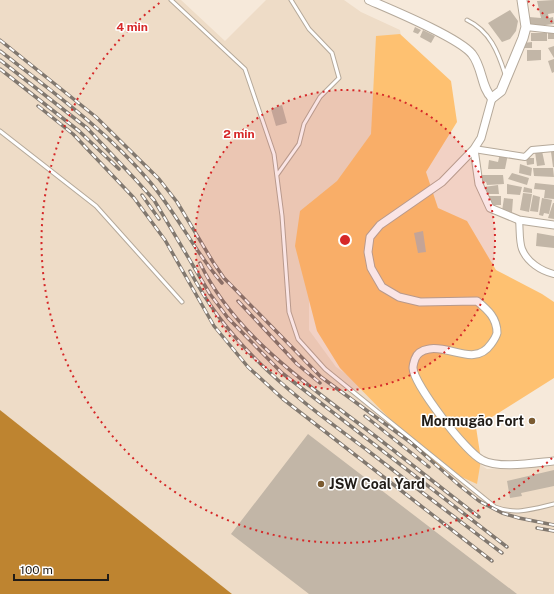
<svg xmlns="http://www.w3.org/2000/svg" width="554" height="594" viewBox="0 0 554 594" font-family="'Public Sans',sans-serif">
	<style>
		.built { fill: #eedcc7 }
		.green { fill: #fec171 }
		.water { fill: #be8430 }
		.building { fill: #c2b6a7 }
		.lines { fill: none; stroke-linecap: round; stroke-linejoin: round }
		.service-casing { stroke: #b5a99a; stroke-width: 5 }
		.minor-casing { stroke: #b5a99a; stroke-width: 8 }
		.tertiary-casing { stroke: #b5a99a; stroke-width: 9 }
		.secondary-casing { stroke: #b5a99a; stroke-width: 10 }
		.primary-casing { stroke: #b5a99a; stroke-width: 11 }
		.service { stroke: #fff; stroke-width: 3 }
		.minor { stroke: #fff; stroke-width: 6 }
		.tertiary { stroke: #fff; stroke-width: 7 }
		.secondary { stroke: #fff; stroke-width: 8 }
		.primary { stroke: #fff; stroke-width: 9 }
		.rail-casing { stroke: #81786f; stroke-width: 3.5 }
		.rail { stroke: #fff; stroke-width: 2; stroke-dasharray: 6; stroke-linecap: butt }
		.ring { fill: none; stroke: #d62828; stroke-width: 2; stroke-dasharray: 2 4 }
		.poi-dot { fill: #7b5b31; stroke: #fff; stroke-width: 1.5 }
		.labels { text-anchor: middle; stroke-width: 3; stroke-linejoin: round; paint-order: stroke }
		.poi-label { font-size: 14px; font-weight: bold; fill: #211c17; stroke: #fff; text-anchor: end }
		.centre { fill: #d62828; stroke: #fff; stroke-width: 2 }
		.ring-label { font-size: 12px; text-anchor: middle; font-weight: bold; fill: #d62828; stroke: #fff; stroke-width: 3; stroke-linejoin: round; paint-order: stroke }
	</style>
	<rect width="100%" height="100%" fill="#f6e9da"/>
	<path class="built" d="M0 0H181L225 41 266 0H344L361 12 400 30 410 108 309 273V330L336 367 487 469 554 466V594H232L0 410Z"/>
	<path class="green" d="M400 34 451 81 457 122 426 172 438 208 467 221 496 270 542 294 554 302V378L476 427 481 460 477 484 435 465 340 368 317 331 295 246 300 211 337 181 371 134 376 36Z"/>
	<path class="water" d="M0 410 232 594H0Z"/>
	<path class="building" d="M554 0V13L548 14 549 18 553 17 554 24 529 27V17L541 18 537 1Z
		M510 10 518 21 516 31 510 39 502 42 488 23Z
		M415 27 421 30 418 34 413 32Z
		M423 30 435 36 431 43 420 37Z
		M531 33H547V41H531Z
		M548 33H554V39H548Z
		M532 42V48H523V43Z
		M554 46V58L548 48Z
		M527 50H541V60L527 61Z
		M554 59V72L552 73 548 61Z
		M282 105 287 123 276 126 271 109Z
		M542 151 545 165 537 166 535 152Z
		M554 151V167H553L551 152Z
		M500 153 508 154 505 169H488L489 160 498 162Z
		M526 158H534V164L527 165Z
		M520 164 532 168 531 176 519 173Z
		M533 168H553L554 177 534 176Z
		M512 173 529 178 527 185 508 179Z
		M482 175H503L504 184 487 185 486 182 482 181Z
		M535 183 554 185V199L544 198 545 190 534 189Z
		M507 184 522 187 520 195 507 194Z
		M498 185 499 194H486L484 187Z
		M524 187 532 189V193L523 192Z
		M523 193 532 194 529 212 520 210Z
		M533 195 540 197 538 212 530 211Z
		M489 196H501V205H490Z
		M504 198 513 199 512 212 502 211Z
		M542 198 552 200 549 214 544 213 543 216 539 215Z
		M553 203H554V219L548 218Z
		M423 231 426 252 418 253 414 233Z
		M537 233 554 236V248L536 246Z
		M308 434 517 594H309L231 534Z
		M554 470V486L521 493 522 496 510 498 507 481Z"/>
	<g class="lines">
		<defs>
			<path id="service" d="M171 0 245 69 274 154 282 216 289 312 298 339 325 369 495 507C516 515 533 509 554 504
				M467 20C490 31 498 52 505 74
				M0 131 96 206 182 302
				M277 175 299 144 304 124 320 97 339 78 332 53 309 29 291 0"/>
			<path id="minor" d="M526 27 554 30
				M474 149 525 157 532 150 554 148
				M519 220C520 228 519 241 522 249 527 262 541 271 554 274"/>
			<path id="tertiary" d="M492 98 481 138 474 149 442 182 380 225 370 237 368 252 371 268 382 287 399 297 420 302 477 301C488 310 497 318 497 333 496 337 494 340 491 344 475 367 450 345 429 349 423 350 417 353 415 359 414 362 413 366 413 368 414 385 466 452 482 460 499 469 534 463 554 461
				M474 149 479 184 490 208 519 220 554 225"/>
			<path id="secondary" d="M369 0C392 10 458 37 472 54 483 68 481 88 492 98"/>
			<path id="primary" d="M492 98 501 91 523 38 526 27 522 0"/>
		</defs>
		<use href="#service" class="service-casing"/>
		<use href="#minor" class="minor-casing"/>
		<use href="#tertiary" class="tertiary-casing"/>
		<use href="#secondary" class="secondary-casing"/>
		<use href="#primary" class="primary-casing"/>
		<use href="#service" class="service"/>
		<use href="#minor" class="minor"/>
		<use href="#tertiary" class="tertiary"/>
		<use href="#secondary" class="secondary"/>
		<use href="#primary" class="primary"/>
		<defs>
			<path id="rail" d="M0 40 96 117 159 179 177 202 213 262 224 278 321 377 410 442 460 486 479 501 502 513 519 518 554 525
				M0 51C53 92 107 131 150 182 177 214 195 252 222 283
				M0 60 87 128 135 179 154 200 210 294 228 318 282 373 507 547
				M0 69 79 131 119 169
				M38 106 73 134 134 198 165 240 214 326 248 367 283 399 492 561
				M142 195 159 219
				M200 263C234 334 305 383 366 429 404 458 441 488 479 517
				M190 271C230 349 298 399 367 450 412 485 457 519 502 553
				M238 301 297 364 320 383
				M365 416 429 467
				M537 528 554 531"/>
		</defs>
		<use href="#rail" class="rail-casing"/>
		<use href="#rail" class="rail"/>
	</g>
	<circle cx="345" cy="240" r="150" fill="#d62828" fill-opacity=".12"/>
	<g class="ring">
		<circle cx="345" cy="240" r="150"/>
		<path d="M552 458A301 301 0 1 1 162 1M528 1A301 301 0 0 1 552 22"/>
	</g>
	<g class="poi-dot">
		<circle cx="532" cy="421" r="4"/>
		<circle cx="321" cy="484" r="4"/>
	</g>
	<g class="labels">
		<g class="poi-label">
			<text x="524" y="426">Mormugão Fort</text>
			<text x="329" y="489" text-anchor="start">JSW Coal Yard</text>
		</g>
	</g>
	<circle cx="345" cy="240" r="6" class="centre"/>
	<g class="ring-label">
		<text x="132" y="31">4 min</text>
		<text x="239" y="138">2 min</text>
	</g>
	<path d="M14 574v6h94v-6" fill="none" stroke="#211c17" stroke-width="2"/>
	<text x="20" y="574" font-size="12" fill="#211c17" stroke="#ffffff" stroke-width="3" paint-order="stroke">100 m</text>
</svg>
